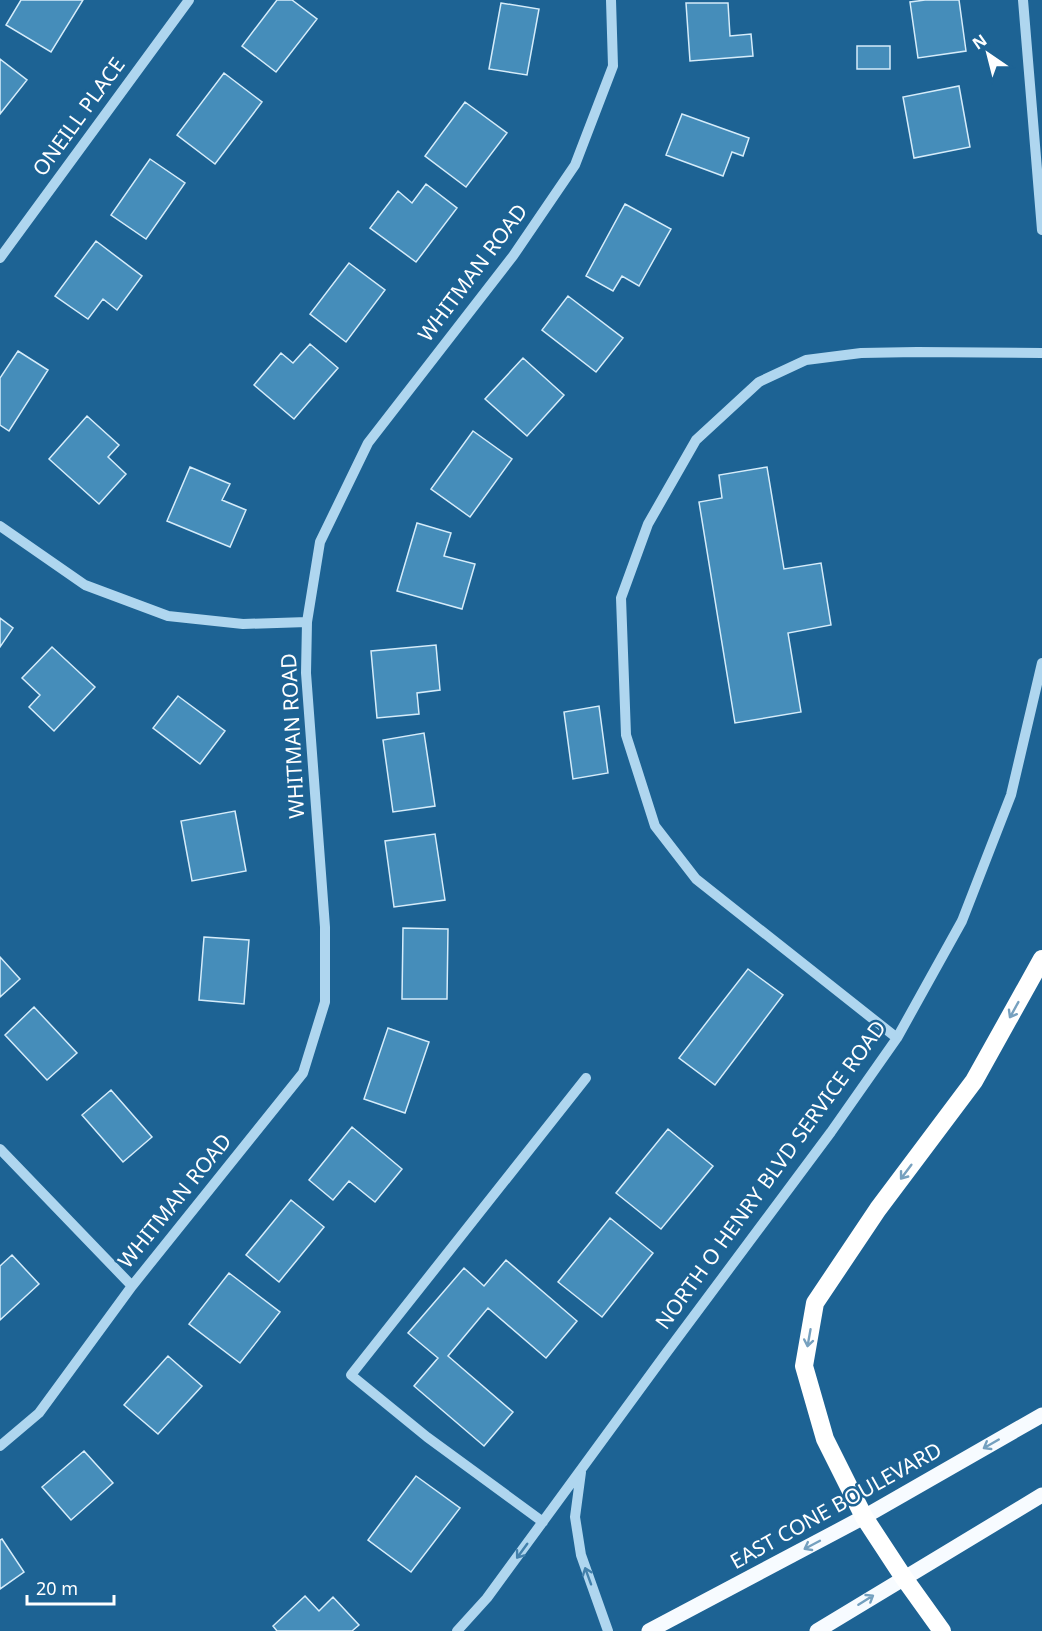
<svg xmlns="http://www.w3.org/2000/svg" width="1042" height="1631" viewBox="0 0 1042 1631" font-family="'Noto Sans',sans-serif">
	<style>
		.building { fill: #458dba; stroke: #d5ecfa; stroke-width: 1.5 }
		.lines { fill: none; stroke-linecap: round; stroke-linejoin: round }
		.minor { stroke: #afd6ef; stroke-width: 10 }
		.major { stroke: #f7fbff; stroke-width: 15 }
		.highway { stroke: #fff; stroke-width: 18 }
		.oneway { stroke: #77a1bf }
		.oneway2 { stroke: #74a0bf }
		.oneway3 { stroke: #4280ab }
		.labels { text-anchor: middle; stroke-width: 5; stroke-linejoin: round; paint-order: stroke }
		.street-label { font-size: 21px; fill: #fff; stroke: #1d6394 }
	</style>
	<rect width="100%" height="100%" fill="#1d6394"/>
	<path class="building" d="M21 0H83L51 52 6 25Z
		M277 0H292L317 19 276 72 242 46Z
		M925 0H959L966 51 918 58 910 2Z
		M501 3 539 9 527 75 489 69Z
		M686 3H728L730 36 751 34 753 56 690 61Z
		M857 46H890V69H857Z
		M0 59 27 80 0 114Z
		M224 73 262 102 215 164 177 135Z
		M959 86 970 147 914 158 903 97Z
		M465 102 507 133 466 187 425 156Z
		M682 114 749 138 743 156 732 152 723 176 666 155Z
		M150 159 185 183 146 239 111 215Z
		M426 184 457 208 416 262 370 228 398 191 412 203Z
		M625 204 671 229 639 286 622 276 613 291 586 276Z
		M96 241 142 276 117 310 103 299 88 319 55 296Z
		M349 263 385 290 346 342 310 314Z
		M568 296 623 338 596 372 542 330Z
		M310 344 338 368 294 419 254 385 281 353 293 363Z
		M18 351 48 370 9 431 0 425V378Z
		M523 358 564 395 527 436 485 399Z
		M87 416 119 445 108 457 126 474 99 504 49 459Z
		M473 431 512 459 470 517 431 489Z
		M190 467 230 484 222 500 246 510 230 547 167 521Z
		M767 467 784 569 821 563 831 625 788 633 801 712 735 723 699 502 722 498 719 475Z
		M417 523 451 533 444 556 475 564 462 609 397 591Z
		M0 618 13 628 0 647Z
		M436 645 440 690 417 693 419 714 377 718 371 651Z
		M52 647 95 687 54 731 29 707 40 695 22 678Z
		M178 696 225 731 200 764 153 728Z
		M599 706 608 773 573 779 564 712Z
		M424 733 435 806 393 812 383 740Z
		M235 811 246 871 192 881 181 821Z
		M435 834 445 900 394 907 385 841Z
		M403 928 448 929 447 999H402Z
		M204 937 249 940 244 1004 199 1000Z
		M0 957 20 979 0 997Z
		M748 969 783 995 715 1085 679 1058Z
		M34 1007 77 1053 47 1080 5 1035Z
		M388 1028 429 1042 405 1113 364 1099Z
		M111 1090 152 1137 123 1162 82 1115Z
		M352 1127 402 1169 375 1202 349 1181 333 1200 309 1180Z
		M668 1129 713 1166 661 1229 616 1193Z
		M291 1200 324 1227 279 1282 246 1255Z
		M610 1218 653 1253 602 1317 558 1282Z
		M12 1255 39 1284 0 1320V1266Z
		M506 1260 577 1321 546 1358 488 1308 448 1356 513 1412 484 1446 414 1386 438 1358 408 1333 464 1268 484 1286Z
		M229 1273 280 1312 240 1363 189 1324Z
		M168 1356 202 1386 158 1434 124 1405Z
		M84 1451 113 1483 71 1520 42 1487Z
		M416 1476 460 1508 411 1572 368 1540Z
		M2 1539 24 1572 0 1589V1540Z
		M305 1596 319 1611 333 1597 359 1625 352 1631H277L273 1626Z"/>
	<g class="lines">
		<path class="minor" d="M1023 0 1042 230
			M0 258 189 0
			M0 526 85 585 168 616 243 624 307 622
			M897 1038 696 879 655 826 626 735 621 598 648 524 696 440 759 382 806 360 861 353 917 352 1042 353
			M0 1149 132 1286
			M0 1446 39 1413 132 1286 303 1073 325 1002V927L306 673 307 622 320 542 368 443 513 256 575 165 613 66 611 0
			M581 1472 575 1517 581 1555 608 1631
			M543 1522 427 1437 351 1375 586 1078
			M457 1631 487 1598 667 1352 831 1132 897 1038 962 921 1011 795 1042 663"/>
		<path class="major" d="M649 1631 864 1517 1042 1415
			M817 1631 1042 1495"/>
		<path class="highway" d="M942 1631 904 1578 864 1517 825 1439 804 1366 815 1303 878 1209 974 1081 1042 959"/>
	</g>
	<defs><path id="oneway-shaft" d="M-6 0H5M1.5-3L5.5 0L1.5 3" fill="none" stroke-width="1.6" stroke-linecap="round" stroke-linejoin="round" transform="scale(1.5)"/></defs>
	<g class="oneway">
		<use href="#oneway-shaft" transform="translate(1014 1010) rotate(119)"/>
		<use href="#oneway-shaft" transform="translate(906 1172) rotate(127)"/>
		<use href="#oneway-shaft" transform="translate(809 1338) rotate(100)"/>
	</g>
	<g class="oneway2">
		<use href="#oneway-shaft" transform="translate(991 1444) rotate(150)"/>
		<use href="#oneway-shaft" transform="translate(812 1545) rotate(152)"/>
		<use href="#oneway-shaft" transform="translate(866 1600) rotate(-32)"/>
	</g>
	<g class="oneway3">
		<use href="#oneway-shaft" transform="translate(522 1551) rotate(126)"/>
		<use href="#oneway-shaft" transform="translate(588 1576) rotate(-110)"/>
	</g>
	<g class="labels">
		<g class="street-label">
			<text transform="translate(79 117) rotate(-54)" y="7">ONEILL PLACE</text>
			<text transform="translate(473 273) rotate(-53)" y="7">WHITMAN ROAD</text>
			<text transform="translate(293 736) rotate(-93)" y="7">WHITMAN ROAD</text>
			<text transform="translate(771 1175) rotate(-54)" y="7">NORTH O HENRY BLVD SERVICE ROAD</text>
			<text transform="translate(175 1201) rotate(-51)" y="7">WHITMAN ROAD</text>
			<text transform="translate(836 1506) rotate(-29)" y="7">EAST CONE BOULEVARD</text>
		</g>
	</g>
	<g transform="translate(988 54) rotate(325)" stroke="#1d6394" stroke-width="4.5" paint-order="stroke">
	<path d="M0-4.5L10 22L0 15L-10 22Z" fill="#ffffff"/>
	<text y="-9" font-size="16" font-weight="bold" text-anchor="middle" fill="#ffffff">N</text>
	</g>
	<path d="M27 1595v9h87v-9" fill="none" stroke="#ffffff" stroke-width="3"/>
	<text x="36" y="1595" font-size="18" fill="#ffffff" stroke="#1d6394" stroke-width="4.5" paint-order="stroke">20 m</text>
</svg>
